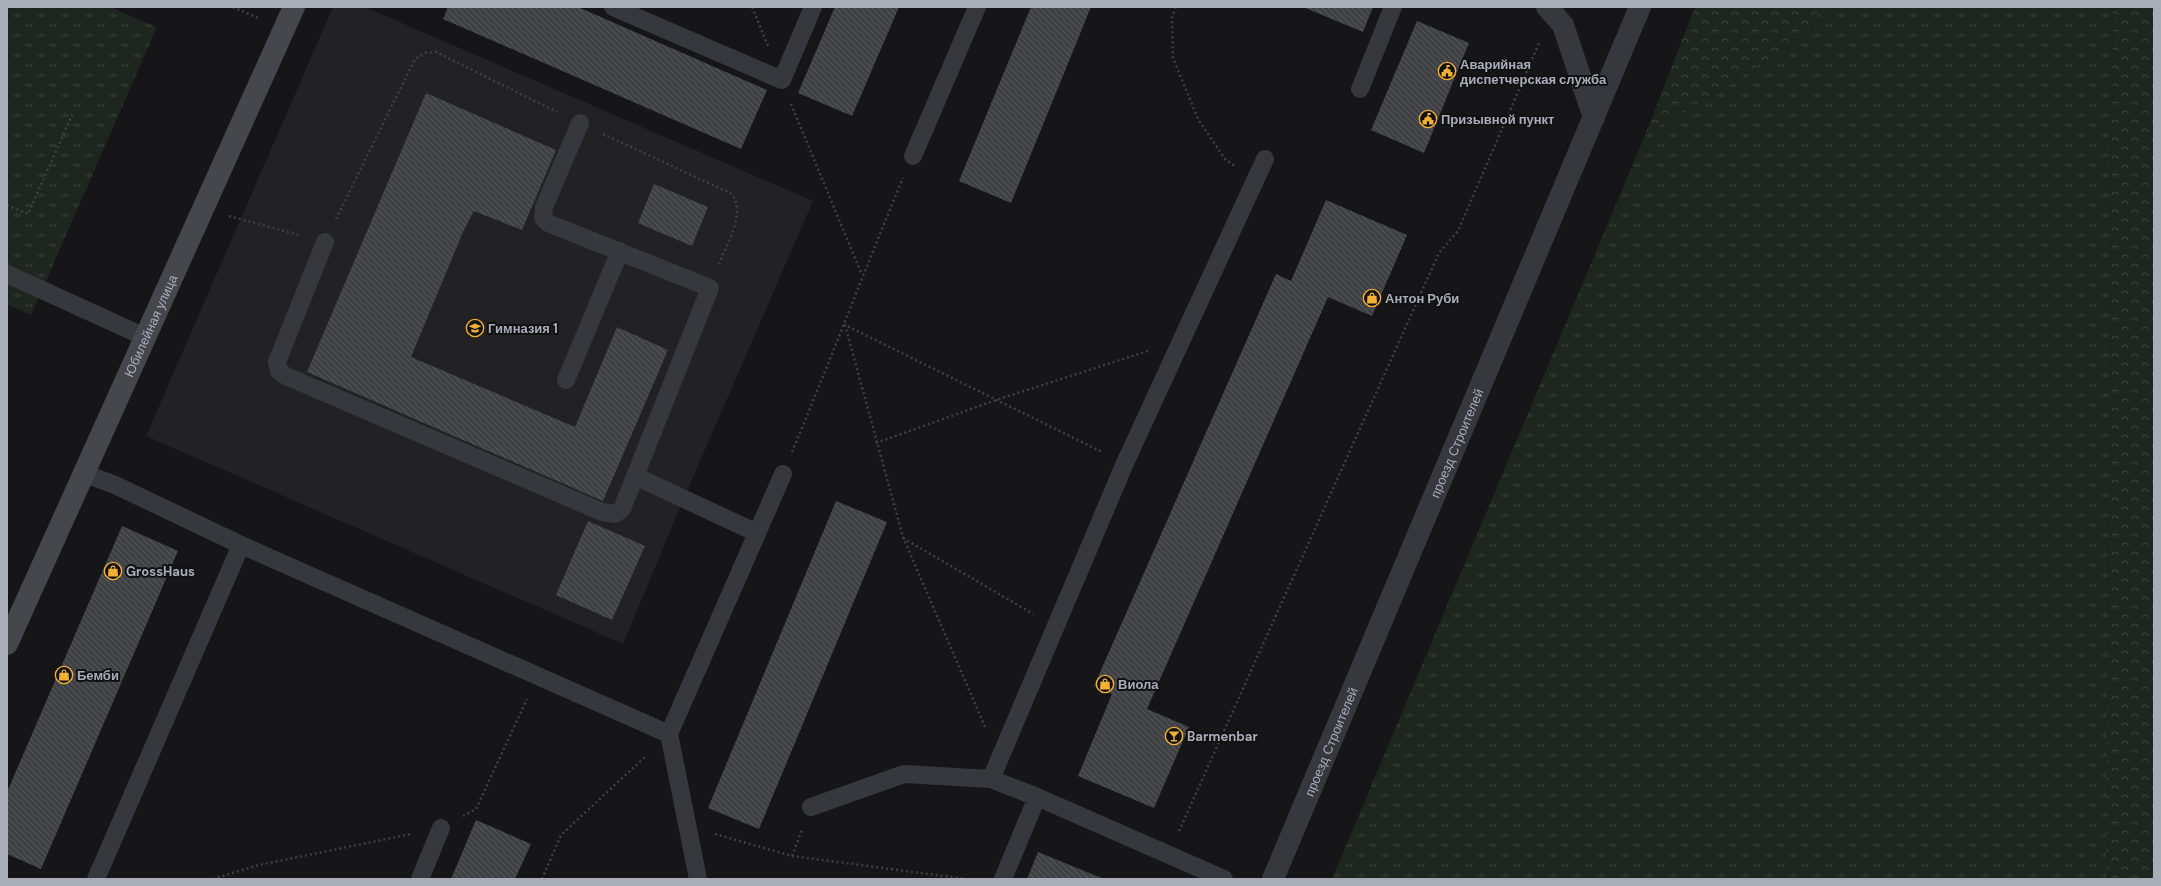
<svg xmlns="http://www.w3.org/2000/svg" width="2161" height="886" viewBox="0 0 2161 886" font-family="'DM Sans',sans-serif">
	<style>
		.built { fill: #222225 }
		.grass { fill: url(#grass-tufts) }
		.forest { fill: url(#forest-crowns) }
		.building { fill: url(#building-back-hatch) }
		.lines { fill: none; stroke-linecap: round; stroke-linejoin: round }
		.path { stroke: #3d3f44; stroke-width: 2.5; stroke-dasharray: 2 3; stroke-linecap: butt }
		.lane { stroke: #37383d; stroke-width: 18 }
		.street { stroke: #37383d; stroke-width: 22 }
		.secondary { stroke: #45474d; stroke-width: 22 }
		.labels { text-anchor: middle; stroke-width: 4; stroke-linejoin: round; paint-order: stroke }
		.poi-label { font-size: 13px; font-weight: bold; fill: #a8adb8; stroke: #111113; text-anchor: start }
		.street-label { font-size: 13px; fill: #a8adb8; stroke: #111113 }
	</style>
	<defs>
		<pattern id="grass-tufts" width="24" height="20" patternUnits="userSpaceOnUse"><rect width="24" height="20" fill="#1e261f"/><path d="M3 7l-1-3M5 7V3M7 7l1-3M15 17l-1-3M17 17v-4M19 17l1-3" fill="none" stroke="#3c433d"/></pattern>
		<pattern id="forest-crowns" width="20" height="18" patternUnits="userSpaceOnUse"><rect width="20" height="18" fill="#1e261f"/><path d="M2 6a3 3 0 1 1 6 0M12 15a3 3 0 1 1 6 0" fill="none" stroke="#3c433d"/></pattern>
		<pattern id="building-back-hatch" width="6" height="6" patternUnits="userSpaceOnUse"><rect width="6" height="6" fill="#404145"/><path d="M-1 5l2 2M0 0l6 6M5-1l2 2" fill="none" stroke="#595a5e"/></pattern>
	</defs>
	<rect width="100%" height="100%" fill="#161618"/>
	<path class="built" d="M333 7H365L813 201 684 498 623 644 146 436Z"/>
	<path class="grass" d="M7 7H110L157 27 31 315 7 304Z
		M1820 7H2113L2106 879H1332L1646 133 1699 104 1811 31Z"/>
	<path class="forest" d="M1695 7H1820L1811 31 1699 104 1646 133Z
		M2113 7H2154V879H2106Z"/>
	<path class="building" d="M448 7H578L767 90 741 149 443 19Z
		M835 7H899L852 116 798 93Z
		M1031 7H1091L1011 203 959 181Z
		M1303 7H1373L1363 32Z
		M1417 21 1469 43 1424 153 1371 130Z
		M426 93 556 150 522 230 474 211 463 232 411 357 575 427 617 327 668 350 603 501 307 372Z
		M654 184 708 207 692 246 638 223Z
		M1326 200 1407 235 1372 316 1328 297 1147 709 1189 727 1154 808 1078 776 1112 694 1094 686 1276 274 1291 281Z
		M836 501 887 522 759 829 708 808Z
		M588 521 645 546 612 620 556 595Z
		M122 526 178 551 41 869 7 854V792Z
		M476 820 531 844 515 879H451Z
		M1038 852 1104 879H1027Z"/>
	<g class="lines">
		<path class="path" d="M233 7 258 18
			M752 7 768 46
			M1176 7 1172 18 1173 58 1198 119 1225 159 1235 166
			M791 104 862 275
			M603 134 732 194C746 213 727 244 719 264
			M7 205 28 214 73 113
			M229 216 299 235
			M336 219 415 59 425 53 436 52 557 112
			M876 443 996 400 1148 351
			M792 452C830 361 865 269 903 178
			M903 538 1033 614
			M985 727 903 537 845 325 1102 452
			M463 816 476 809 527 699
			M1179 831 1439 253 1458 231 1539 43
			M715 834 792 856 966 879
			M792 856 802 830
			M213 879 259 865 411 834
			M542 879 561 835 647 755"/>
		<path class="lane" d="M613 7 782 80 813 7
			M1360 89 1393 7
			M913 156 977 7
			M325 242 277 362 279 371 286 376 602 512 615 514 622 509 710 288 548 223 543 218 544 207 580 123
			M7 274 145 337
			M566 380 620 251
			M83 473 115 485 241 545 669 734
			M635 476 757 533
			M991 779 1125 463 1265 159
			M811 807 904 774 991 779 1037 797 1224 879
			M96 879 241 545
			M420 879 441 828
			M698 879 669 734 783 474
			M1003 879 1037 797"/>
		<g class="street">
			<path d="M1547 7 1563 25 1594 118"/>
			<path id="s1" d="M1273 879 1640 7"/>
		</g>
		<path class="secondary" id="s2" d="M7 644 294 7"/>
	</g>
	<defs>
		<symbol id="civic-ring" viewBox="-11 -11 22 22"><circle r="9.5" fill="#111113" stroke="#f2b134" stroke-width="1.5"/><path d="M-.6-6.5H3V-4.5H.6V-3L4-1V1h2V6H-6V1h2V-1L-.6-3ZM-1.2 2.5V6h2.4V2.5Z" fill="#f2b134"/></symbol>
		<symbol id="shop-ring" viewBox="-11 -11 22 22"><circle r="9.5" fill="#111113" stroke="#f2b134" stroke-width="1.5"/><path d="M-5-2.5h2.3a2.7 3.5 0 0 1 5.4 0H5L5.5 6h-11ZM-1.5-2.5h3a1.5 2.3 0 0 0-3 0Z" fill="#f2b134"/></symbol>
		<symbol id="school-ring" viewBox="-11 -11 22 22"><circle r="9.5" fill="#111113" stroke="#f2b134" stroke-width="1.5"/><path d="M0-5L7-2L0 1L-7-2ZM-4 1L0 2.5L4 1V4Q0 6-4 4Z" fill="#f2b134"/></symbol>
		<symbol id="bar-ring" viewBox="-11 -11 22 22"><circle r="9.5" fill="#111113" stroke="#f2b134" stroke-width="1.5"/><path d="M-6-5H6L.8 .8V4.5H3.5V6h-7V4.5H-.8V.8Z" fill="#f2b134"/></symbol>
	</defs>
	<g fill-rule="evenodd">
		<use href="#civic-ring" x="1437" y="61" width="20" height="20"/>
		<use href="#civic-ring" x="1418" y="109" width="20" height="20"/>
		<use href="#shop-ring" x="1362" y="288" width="20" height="20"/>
		<use href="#school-ring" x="465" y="318" width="20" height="20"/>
		<use href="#shop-ring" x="103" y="561" width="20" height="20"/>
		<use href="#shop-ring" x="54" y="665" width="20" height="20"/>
		<use href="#shop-ring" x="1095" y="674" width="20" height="20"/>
		<use href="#bar-ring" x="1164" y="726" width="20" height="20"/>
	</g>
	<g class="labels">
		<g class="poi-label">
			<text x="1460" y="69">Аварийная<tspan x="1460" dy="15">диспетчерская служба</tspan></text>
			<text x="1441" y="124">Призывной пункт</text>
			<text x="1385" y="303">Антон Руби</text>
			<text x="488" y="333">Гимназия 1</text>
			<text x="126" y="576">GrossHaus</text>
			<text x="77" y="680">Бемби</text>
			<text x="1118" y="689">Виола</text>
			<text x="1187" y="741">Barmenbar</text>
		</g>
		<g class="street-label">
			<text dy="5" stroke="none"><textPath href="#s2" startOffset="349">Юбилейная улица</textPath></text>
			<text dy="5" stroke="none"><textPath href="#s1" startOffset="473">проезд Строителей</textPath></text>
			<text dy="5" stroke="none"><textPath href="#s1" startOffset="149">проезд Строителей</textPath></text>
		</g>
	</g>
	<rect width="2161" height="886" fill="none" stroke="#a8adb8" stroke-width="16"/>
</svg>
